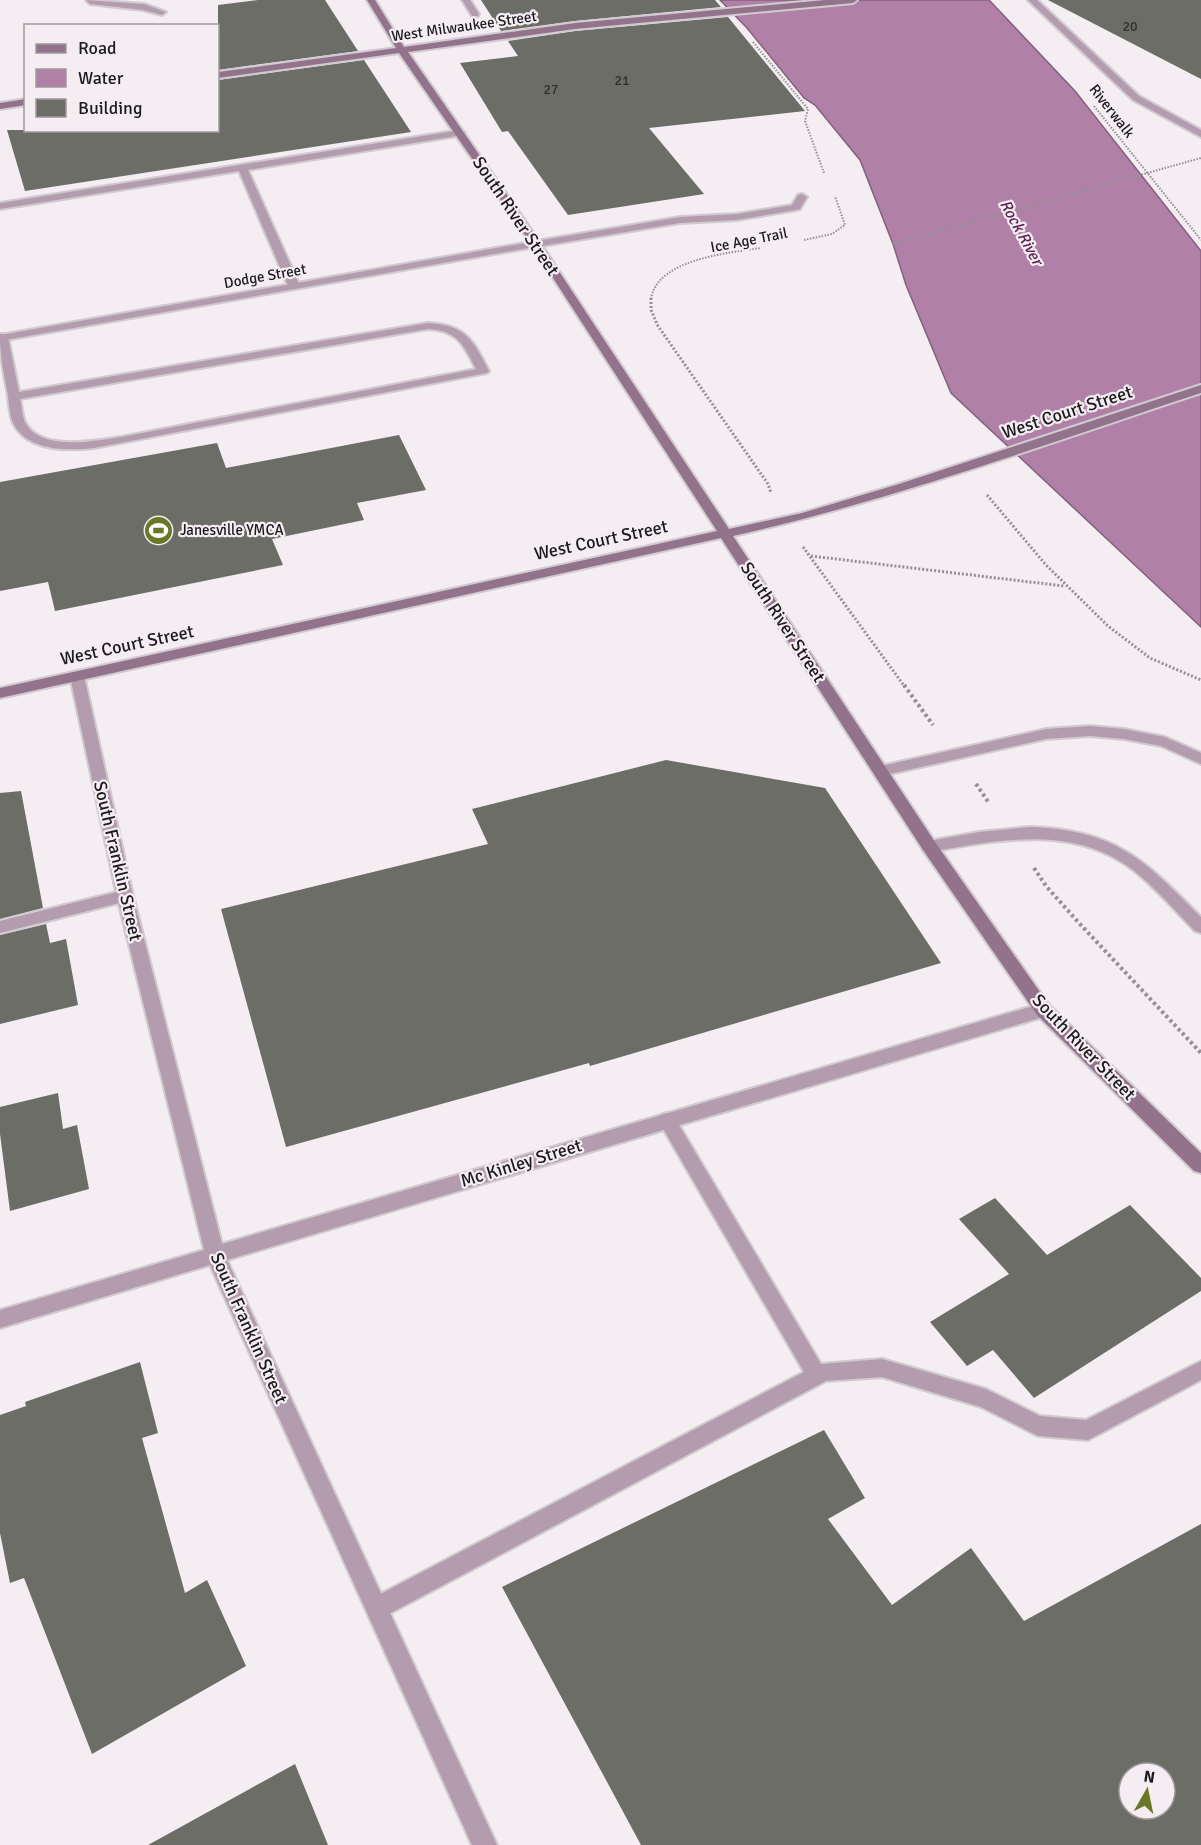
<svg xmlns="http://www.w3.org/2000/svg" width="1201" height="1845" viewBox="0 0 1201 1845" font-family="Signika,sans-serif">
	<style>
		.water { fill: #b080a6; stroke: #84617d; stroke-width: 1.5 }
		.building { fill: #6b6d66; fill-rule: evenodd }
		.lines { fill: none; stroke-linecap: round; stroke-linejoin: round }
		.service-casing { stroke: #d1cbd0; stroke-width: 4 }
		.minor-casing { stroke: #d1cbd0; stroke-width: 4 }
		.secondary-casing { stroke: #d1cbd0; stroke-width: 4 }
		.path-far2 { stroke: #949093; stroke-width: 2; stroke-dasharray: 1.5 1.5; stroke-linecap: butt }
		.path-far1 { stroke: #949093; stroke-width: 3; stroke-dasharray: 2 2; stroke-linecap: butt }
		.path { stroke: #949093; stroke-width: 4; stroke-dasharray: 3 3; stroke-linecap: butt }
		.service { fill: #b29cad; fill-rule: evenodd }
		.minor { fill: #b29cad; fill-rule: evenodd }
		.secondary { fill: #93738c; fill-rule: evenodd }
		.path-bridge { stroke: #949093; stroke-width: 2; stroke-dasharray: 1.5 1.5; stroke-linecap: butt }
		.labels { text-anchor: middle; stroke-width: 4.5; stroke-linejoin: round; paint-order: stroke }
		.far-number-label { font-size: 14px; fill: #302f2e }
		.far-street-label { font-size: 15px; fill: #1c1a1c; stroke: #f4edf2 }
		.far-poi-label { font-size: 15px; fill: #1c1a1c; stroke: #f4edf2; text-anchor: start }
		.far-water-label { font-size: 16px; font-style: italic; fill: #5f2456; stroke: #f4edf2 }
		.street-label { font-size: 18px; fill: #1c1a1c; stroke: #f4edf2 }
	</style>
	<rect width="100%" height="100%" fill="#f4edf2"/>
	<path class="water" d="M720 0H989L1075 91 1201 251V627L951 393 906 285 893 244 860 160 815 105 804 98 747 28Z"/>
	<path class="building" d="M258 0H325L358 51 218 70V5Z
		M481 0H715L721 7 575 21 501 31Z
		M1048 0H1201V79Z
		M728 17 805 111 649 128 704 194 568 215 508 131 502 132 460 63 518 56 508 41 575 31Z
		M364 60 411 132 25 191 7 130H218V80Z
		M399 435 426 490 357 503 364 520 272 539 283 565 55 611 48 582 0 591V482L217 443 226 468Z
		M666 760 825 788 941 963 590 1066 589 1063 286 1147 221 909 488 844 472 809Z
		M21 791 43 908 0 919V793Z
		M46 924 50 943 66 939 78 1005 0 1024V935Z
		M58 1093 63 1129 77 1125 89 1189 10 1211 0 1134V1107Z
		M995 1198 1047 1255 1130 1205 1201 1278V1291L1034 1398 993 1350 967 1366 930 1322 1009 1274 959 1219Z
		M140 1362 158 1433 142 1438 185 1593 207 1580 246 1666 92 1754 24 1578 10 1583 0 1533V1415L26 1406 25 1402Z
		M824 1430 865 1498 828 1519 892 1605 971 1548 1024 1621 1201 1524V1845H641L502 1587ZM1129 1773H1165V1809H1129Z
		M295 1764 328 1845H148Z"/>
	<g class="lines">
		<defs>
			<path id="service" d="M86 0 144 4 166 12 162 15 143 10 90 4Z
				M462 0H470L479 14 478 16H472Z
				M460 130 465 133 463 135 248 170 300 286 294 289 288 286 239 171 0 209V203Z
				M802 194 807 197 800 209 796 210 737 220 680 223 536 247 531 244 536 241 680 217 737 214 792 205 798 195Z
				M428 323C466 325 473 340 489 371L487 373 94 448C67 451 27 451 13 423 9 414 9 400 7 390 3 371 0 354 0 334H2L8 337 19 392ZM428 329C458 331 463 344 476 369L121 437C95 441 40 452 25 422 22 415 22 406 20 399Z
				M1090 726 1124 729 1165 737 1201 753V764L1161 746 1124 739 1090 736 1046 739 881 776 873 771 881 766 1046 729Z
				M1030 827C1115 830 1144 859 1201 917V933L1195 931C1175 911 1156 888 1133 870 1073 824 998 840 929 852L923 850 921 846 923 842 979 832Z
				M125 890 131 892 133 896 131 900 0 933V921Z
				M667 1113 673 1115 821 1364 882 1359 986 1389 1040 1416 1086 1420 1201 1361V1380L1088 1440 1038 1436 981 1407 882 1377 826 1381 385 1616 377 1619 369 1616 366 1608 369 1600 804 1372 661 1125 658 1120 661 1115Z"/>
			<path id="minor" d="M1028 0H1037L1139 96 1201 130V137L1133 100Z
				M536 241 541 244 540 246 0 341V335Z
				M77 671 84 676 133 896 222 1244 1043 1003 1049 1005 1052 1010 1049 1015 1043 1017 227 1260 497 1845H472L210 1265 0 1328V1310L204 1250 117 896 70 676Z"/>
			<path id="secondary" d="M367 0H375L404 47 575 23 825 0H857L853 3 575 29 408 52 541 244 729 529 802 513 899 484 1201 385V393C1046 444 893 500 733 536L935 842 1049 1005 1201 1153V1173L1194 1171 1037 1015 923 850 721 538 0 698V688L717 531 531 244 399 53 218 78V72L396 48Z
				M26 99V105L0 109V103Z"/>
		</defs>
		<use href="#service" class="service-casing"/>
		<use href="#minor" class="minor-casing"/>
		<use href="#secondary" class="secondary-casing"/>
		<path class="path-far2" d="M753 42 808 109 805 121 824 173
			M1094 106 1201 240
			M804 240 832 234 845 225 835 196
			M651 299C657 259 728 253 761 248"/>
		<path class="path-far1" d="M651 298V310L658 326 768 484 771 493
			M987 495 1046 565 1108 626 1150 658 1201 680
			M803 547 905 687
			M811 556 1064 586"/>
		<path class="path" d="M904 685 933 725
			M976 784 989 803
			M1034 868 1046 886 1079 923 1201 1053"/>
		<use href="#service" class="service"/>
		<use href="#minor" class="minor"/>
		<use href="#secondary" class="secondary"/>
		<path class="path-bridge" d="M893 244 1201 158"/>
	</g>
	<defs>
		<symbol id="stadium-disc" viewBox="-11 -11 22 22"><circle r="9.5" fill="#6a7825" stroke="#f4edf2"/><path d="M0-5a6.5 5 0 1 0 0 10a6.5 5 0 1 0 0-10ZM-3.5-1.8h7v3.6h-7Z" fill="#fff"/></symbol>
	</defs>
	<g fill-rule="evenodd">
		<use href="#stadium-disc" x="142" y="514" width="33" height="33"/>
	</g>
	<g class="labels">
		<g class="far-number-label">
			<text x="1130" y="31">20</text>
			<text x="622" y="85">21</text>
			<text x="551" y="94">27</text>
		</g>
		<g class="far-street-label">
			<text transform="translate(464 26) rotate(-8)" y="5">West Milwaukee Street</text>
			<text transform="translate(1112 111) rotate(52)" y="5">Riverwalk</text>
			<text transform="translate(749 240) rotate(-11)" y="5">Ice Age Trail</text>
			<text transform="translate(265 276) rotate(-10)" y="5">Dodge Street</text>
		</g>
		<g class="far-poi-label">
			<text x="180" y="535">Janesville YMCA</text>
		</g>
		<g class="far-water-label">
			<text transform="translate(1022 232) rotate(61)" y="6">Rock River</text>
		</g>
		<g class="street-label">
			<text transform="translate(516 216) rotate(56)" y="6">South River Street</text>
			<text transform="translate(1067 412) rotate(-18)" y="6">West Court Street</text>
			<text transform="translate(601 540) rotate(-12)" y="6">West Court Street</text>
			<text transform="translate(783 622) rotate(57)" y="6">South River Street</text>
			<text transform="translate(127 645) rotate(-12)" y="6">West Court Street</text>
			<text transform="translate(118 861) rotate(77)" y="6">South Franklin Street</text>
			<text transform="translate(1084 1047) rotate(46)" y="6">South River Street</text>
			<text transform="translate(521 1163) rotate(-17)" y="6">Mc Kinley Street</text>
			<text transform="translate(249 1328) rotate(66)" y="6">South Franklin Street</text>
		</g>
	</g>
	<rect x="24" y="24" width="195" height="108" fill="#f4edf2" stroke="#9e999c" stroke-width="1.5"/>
	<rect x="36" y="44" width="30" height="9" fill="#93738c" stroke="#9e999c" stroke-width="1.5"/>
	<text x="78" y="54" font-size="18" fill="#1c1a1c">Road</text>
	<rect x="36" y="69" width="30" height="18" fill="#b080a6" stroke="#9e999c" stroke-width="1.5"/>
	<text x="78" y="84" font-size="18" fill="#1c1a1c">Water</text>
	<rect x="36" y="99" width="30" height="18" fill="#6b6d66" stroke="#9e999c" stroke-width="1.5"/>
	<text x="78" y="114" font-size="18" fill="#1c1a1c">Building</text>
	<g transform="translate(1147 1791) rotate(9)"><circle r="28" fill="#f4edf2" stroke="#9e999c" stroke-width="1.5"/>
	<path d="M0-4.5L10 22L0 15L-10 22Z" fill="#6a7825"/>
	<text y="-9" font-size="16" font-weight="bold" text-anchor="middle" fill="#1c1a1c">N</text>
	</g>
</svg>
